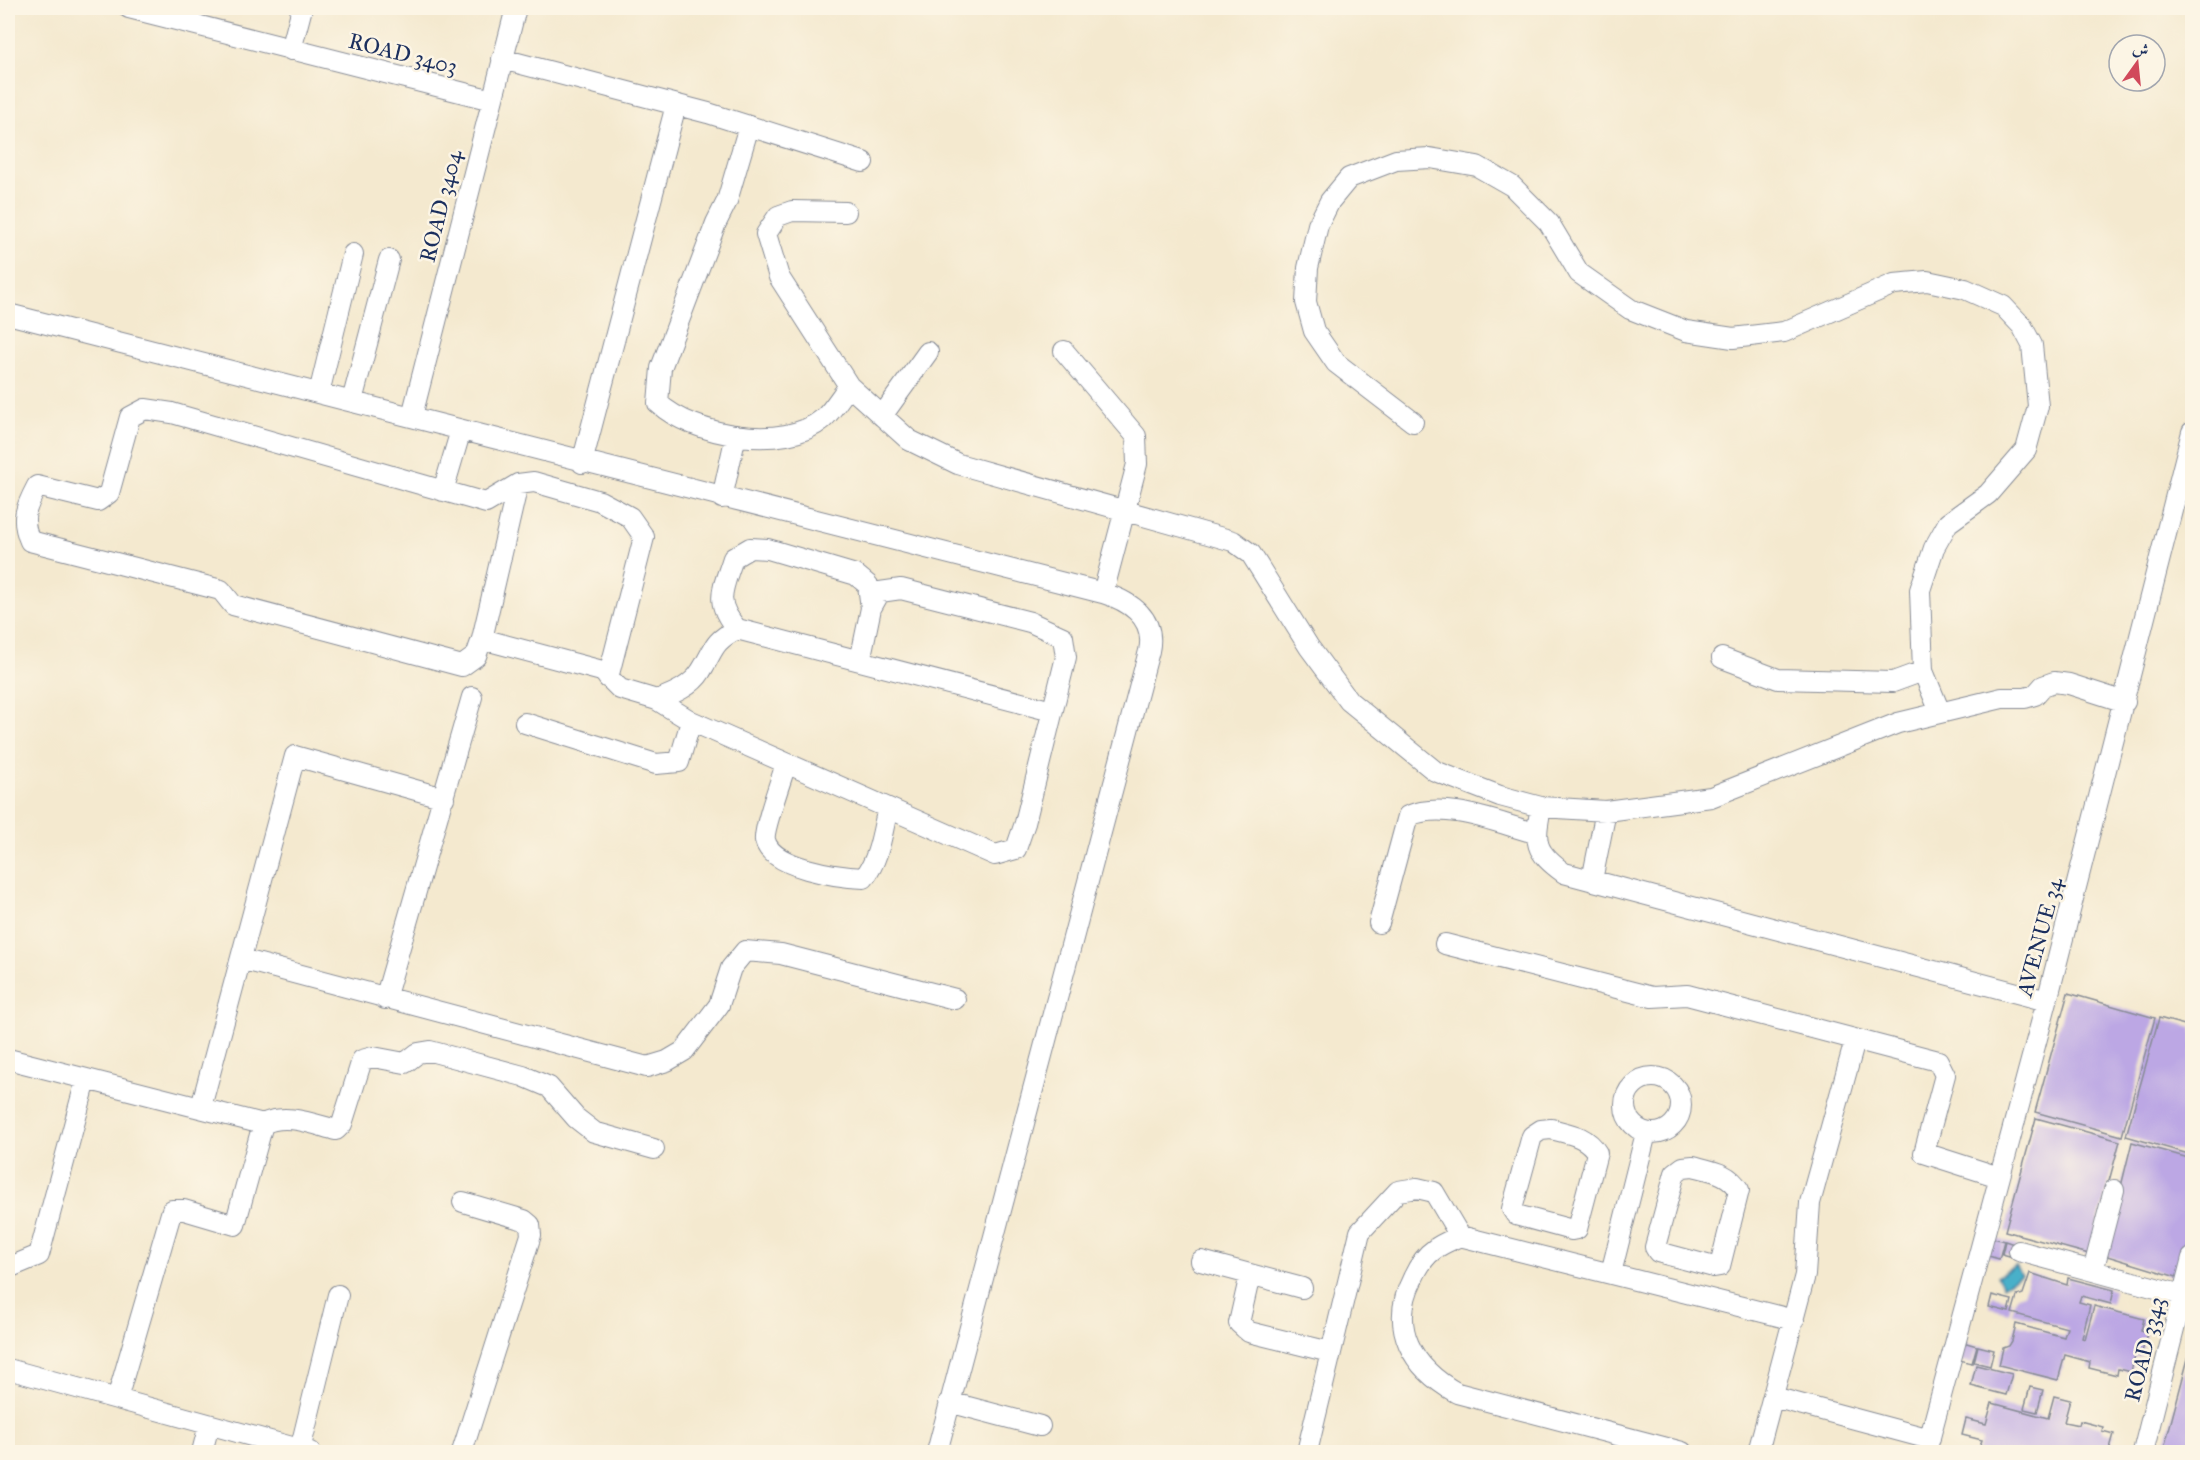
<svg xmlns="http://www.w3.org/2000/svg" width="2200" height="1460" viewBox="0 0 2200 1460" font-family="'IM FELL Great Primer',Amiri,serif">
	<style>
		.water { fill: #4ab0c9; stroke: #327094; stroke-width: 1.5 }
		.building { fill: #bca7e4 }
		.lines { fill: none; stroke-linecap: round; stroke-linejoin: round }
		.minor-casing { stroke: #888c96; stroke-width: 22 }
		.minor { stroke: #fff; stroke-width: 20 }
		.labels { text-anchor: middle; stroke-width: 5; stroke-linejoin: round; paint-order: stroke }
		.street-label { font-size: 22px; fill: #1b2f5e; stroke: #fcf5e5 }
	</style>
	<rect width="100%" height="100%" fill="#fcf5e5"/>
	<filter id="ink" filterUnits="userSpaceOnUse"><feTurbulence type="fractalNoise" baseFrequency=".0167" numOctaves="2"/><feDisplacementMap in="SourceGraphic" scale="12" xChannelSelector="R" yChannelSelector="G"/><feConvolveMatrix kernelMatrix="1 2 1 2 8 2 1 2 1" color-interpolation-filters="sRGB"/></filter>
	<filter id="wash" filterUnits="userSpaceOnUse"><feTurbulence type="fractalNoise" baseFrequency=".008" numOctaves="4" result="noise"/><feDisplacementMap in="SourceGraphic" scale="24" xChannelSelector="R" yChannelSelector="G"/><feGaussianBlur stdDeviation="1.35" result="paint"/><feColorMatrix in="noise" values="0 0 0 0 0 0 0 0 0 0 0 0 0 0 0 0 0 1.4 0 .05"/><feComposite in="paint" operator="in"/></filter>
	<g filter="url(#wash)">
		<rect width="100%" height="100%" fill="#f4e9cf"/>
		<path class="water" d="M2015 1265 2021 1275 2003 1286 1997 1276Z"/>
		<g id="blocks">
			<path class="building" d="M2068 993 2155 1018 2122 1136 2035 1112Z
				M2159 1018 2192 1027V1155L2126 1136Z
				M2036 1118 2120 1141 2089 1254 2005 1231Z
				M2132 1142 2192 1159V1234L2180 1278 2104 1255Z
				M1990 1237 2004 1241 1999 1259 1985 1255Z
				M2005 1241 2017 1245 2013 1257 2002 1254Z
				M2030 1273 2067 1285 2068 1278 2114 1290 2111 1304 2081 1296 2079 1302 2090 1305 2082 1338 2085 1339 2094 1306 2144 1319 2141 1331 2147 1333 2141 1356 2135 1355 2131 1372 2118 1369 2117 1375 2089 1368 2090 1362 2065 1355 2058 1380 1999 1365 2003 1348 2009 1346 2012 1341 2016 1324 2064 1337 2067 1328 2012 1313 2017 1296 2023 1294Z
				M1992 1295 2012 1300 2009 1312 1989 1307Z
				M1963 1342 1977 1346 1972 1363 1959 1360Z
				M1978 1346 1994 1350 1990 1366 1974 1362Z
				M2189 1355H2192V1452H2163Z
				M1976 1365 2012 1374 2006 1395 1971 1386Z
				M2030 1387 2043 1390 2037 1412 2024 1409Z
				M2054 1396 2070 1400 2064 1422 2079 1425 2080 1421 2103 1427 2102 1431 2114 1434 2109 1452H1978L1982 1440 1962 1435 1966 1419 1986 1424 1992 1403 2048 1418Z"/>
		</g>
	</g>
	<g filter="url(#ink)">
		<use href="#blocks" fill-opacity="0" stroke="#888c96" stroke-width="1.5"/>
		<g class="lines">
			<defs>
				<path id="minor" d="M129 8 492 100
					M291 50 302 8
					M502 59 708 113 863 162
					M749 126 727 201 716 223 661 368 658 403C693 436 784 452 823 419 833 410 841 396 849 386
					M846 212 792 211 778 216 766 234 779 277 849 386 909 440 958 464 1233 541 1251 554 1309 647 1349 701 1435 771 1500 796 1541 807 1606 811 1711 797 1898 723 2002 698H2025L2035 695 2043 686 2054 682 2069 684 2125 702
					M8 314C373 406 738 502 1103 593 1132 602 1156 619 1149 651L937 1452
					M1064 351 1136 436 1137 464 1103 593
					M319 393 353 254
					M352 401 389 260
					M412 416 516 8
					M882 416 928 352
					M1413 422 1336 363 1314 331 1306 302 1308 268 1318 225 1330 201 1349 178 1396 160 1430 158 1477 166 1512 186 1549 223 1579 273 1630 309 1686 331 1733 338 1784 332 1894 284 1927 281 1965 289 2003 306 2022 326 2032 345 2038 406 2026 450 1988 494 1948 523 1934 548 1920 590 1923 671 1940 712
					M582 463 676 105
					M518 484 482 639 476 656 462 666 233 605 221 590 30 541C20 519 26 507 37 486L98 501 109 493 130 417 145 409 172 413 486 503 518 484 534 482 600 501 630 517 644 537 608 678
					M443 491 461 430
					M722 498 736 435
					M871 608 868 585 856 575 768 549 750 548 733 558C723 590 713 601 737 629L1052 711
					M482 639 602 671 620 689 657 700 691 721 995 855 1016 849 1025 823 1066 657 1063 637 1030 622 901 589 880 592 871 608 860 661
					M1722 658 1778 679 1893 682 1923 671
					M657 700C673 694 692 686 701 671 715 649 711 643 737 629
					M525 723 656 764 679 762 691 721
					M786 764C782 777 763 830 765 840 771 868 839 877 864 878 880 858 882 832 888 808
					M1541 807C1534 843 1534 851 1564 873L2047 1001
					M1592 880 1606 811
					M1379 923 1408 816C1446 800 1497 823 1535 833
					M1445 944 1652 997 1687 995 1938 1061 1945 1075 1924 1153 1999 1177
					M241 959 647 1067 667 1061 684 1051 719 1005 731 968 745 951 781 954 955 999
					M385 999 472 697
					M8 1059 263 1124C285 1112 313 1124 336 1130L342 1124 362 1060 373 1057 405 1063 418 1053 430 1051 523 1076 549 1087 576 1118 594 1132 654 1149
					M1625 1105a28 28 0 1 1 56 0a28 28 0 1 1-56 0Z
					M201 1107 295 756 444 798
					M1551 1129C1570 1134 1587 1136 1597 1153L1577 1229 1572 1230 1516 1215 1512 1209 1532 1136 1541 1130Z
					M1693 1166C1712 1171 1729 1173 1739 1190L1720 1266 1714 1267 1658 1252 1655 1247 1675 1173 1683 1167Z
					M2019 1251 2182 1295
					M1201 1261 1302 1288
					M8 1268 39 1255 86 1080
					M2093 1271 2114 1190
					M1611 1273 1646 1133
					M1250 1275 1239 1323 1249 1332 1330 1352
					M8 1369 310 1452
					M1773 1397 1930 1439
					M117 1399 172 1210H184L235 1225 263 1124
					M949 1402 1040 1426
					M300 1450 338 1295
					M202 1452 209 1425
					M462 1452 531 1235 530 1225 524 1220 463 1202
					M1307 1452 1360 1232 1398 1191 1417 1188 1434 1192 1460 1236
					M1682 1452 1457 1393C1412 1368 1388 1327 1413 1278 1418 1267 1426 1255 1435 1249 1443 1243 1452 1240 1460 1236L1794 1320
					M1758 1452 1805 1275 1810 1203 1855 1041
					M1926 1452 2047 1001 2192 432
					M2143 1452 2192 1258"/>
			</defs>
			<use href="#minor" class="minor-casing"/>
			<use href="#minor" class="minor"/>
		</g>
	</g>
	<g class="labels">
		<g class="street-label">
			<text transform="translate(403 53) rotate(14)" y="8">ROAD 3403</text>
			<text transform="translate(440 206) rotate(-76)" y="8">ROAD 3404</text>
			<text transform="translate(2039 937) rotate(-75)" y="8">AVENUE 34</text>
			<text transform="translate(2144 1349) rotate(-76)" y="8">ROAD 3343</text>
		</g>
	</g>
	<rect width="2200" height="1460" fill="none" stroke="#fcf5e5" stroke-width="30"/>
	<g transform="translate(2137 63) rotate(15)"><circle r="28" fill="#fcf5e5" stroke="#a2a6af" stroke-width="1.5"/>
	<path d="M0-4.5L10 22L0 15L-10 22Z" fill="#d1495b"/>
	<text y="-9" font-size="16" font-weight="bold" text-anchor="middle" fill="#1b2f5e">ش</text>
	</g>
</svg>
